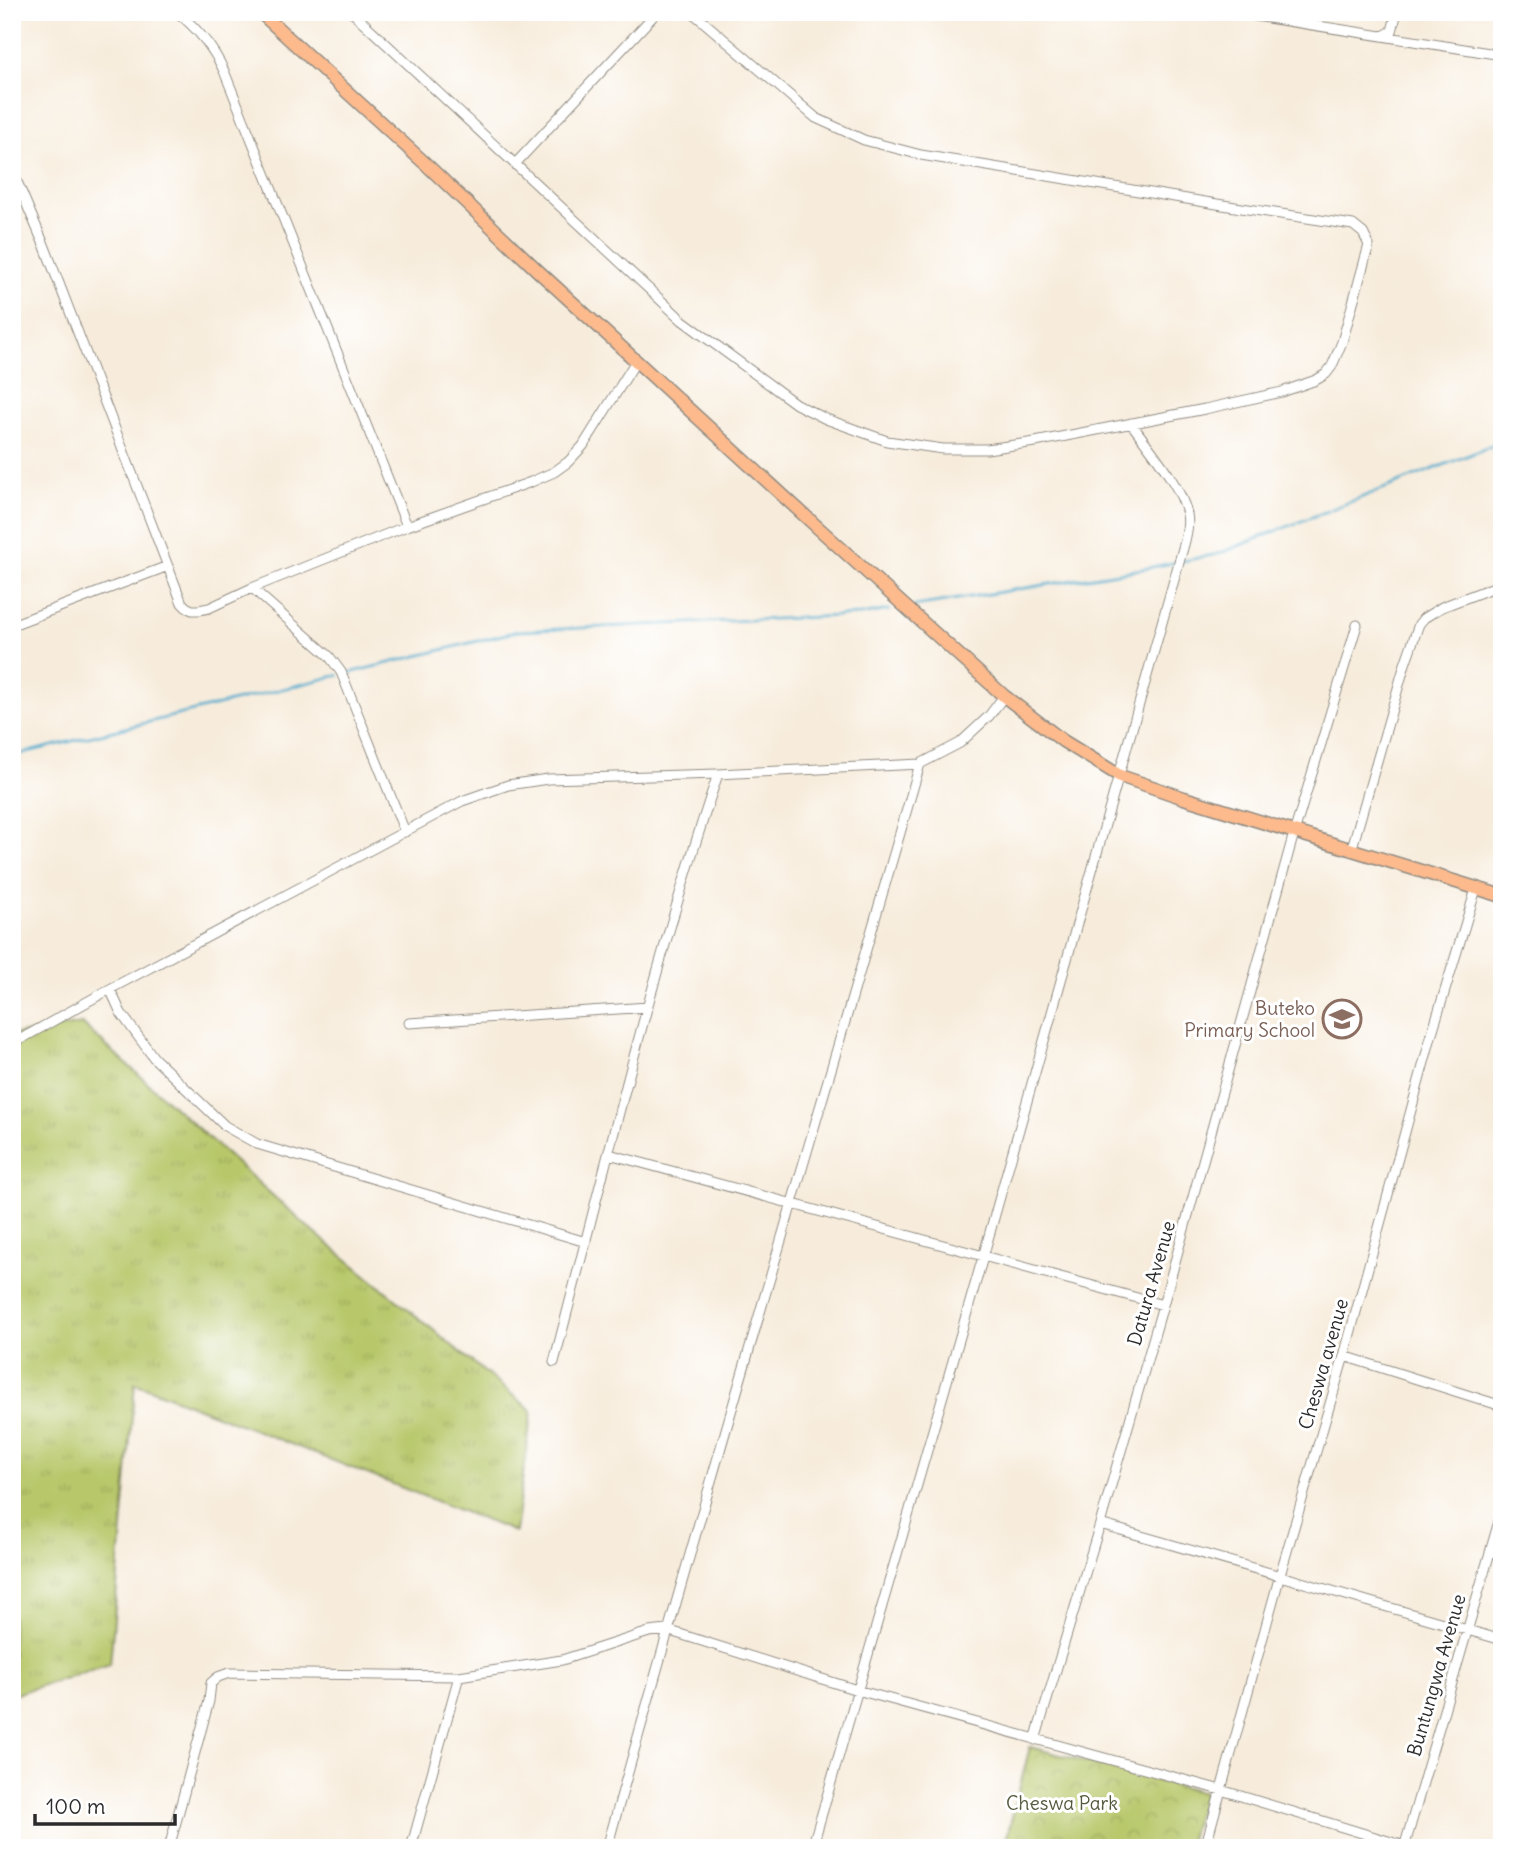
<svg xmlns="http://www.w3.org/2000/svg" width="1514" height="1860" viewBox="0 0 1514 1860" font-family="Delius,sans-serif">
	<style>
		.grass { fill: url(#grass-tufts); stroke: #71794a; stroke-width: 2 }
		.park { fill: url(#park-crowns); stroke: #71794a; stroke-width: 2 }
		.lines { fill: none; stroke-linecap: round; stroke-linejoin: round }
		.stream { stroke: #50abce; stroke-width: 2.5 }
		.minor-casing { stroke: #918c83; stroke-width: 11 }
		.major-casing { stroke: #918c83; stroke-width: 15 }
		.minor { stroke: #fff; stroke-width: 9 }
		.major { stroke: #fcba8d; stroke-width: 12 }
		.labels { text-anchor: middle; stroke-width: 6; stroke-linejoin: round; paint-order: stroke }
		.education-label { font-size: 19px; fill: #785e54; stroke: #fff; text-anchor: end }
		.street-label { font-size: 19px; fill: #2b2b2b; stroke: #fff }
		.park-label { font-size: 19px; fill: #555a3e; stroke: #fff }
	</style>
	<defs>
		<pattern id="grass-tufts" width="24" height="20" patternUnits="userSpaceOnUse" patternTransform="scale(1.75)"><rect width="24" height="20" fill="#b7c769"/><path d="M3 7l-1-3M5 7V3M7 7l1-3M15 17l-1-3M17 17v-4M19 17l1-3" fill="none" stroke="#9eab5b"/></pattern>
		<pattern id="park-crowns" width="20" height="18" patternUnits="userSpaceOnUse" patternTransform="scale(1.75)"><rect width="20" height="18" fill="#b7c769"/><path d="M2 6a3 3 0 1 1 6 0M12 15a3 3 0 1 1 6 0" fill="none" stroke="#9eab5b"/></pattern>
	</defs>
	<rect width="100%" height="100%" fill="#fff"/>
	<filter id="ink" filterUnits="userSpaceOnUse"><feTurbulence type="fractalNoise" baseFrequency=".0143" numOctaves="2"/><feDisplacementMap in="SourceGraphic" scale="14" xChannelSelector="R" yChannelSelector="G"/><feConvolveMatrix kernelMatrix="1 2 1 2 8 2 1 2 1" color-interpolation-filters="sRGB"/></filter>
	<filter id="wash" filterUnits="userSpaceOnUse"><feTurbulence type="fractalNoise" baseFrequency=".00686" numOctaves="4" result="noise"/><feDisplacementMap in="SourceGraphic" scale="28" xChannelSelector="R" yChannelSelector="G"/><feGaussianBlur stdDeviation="1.57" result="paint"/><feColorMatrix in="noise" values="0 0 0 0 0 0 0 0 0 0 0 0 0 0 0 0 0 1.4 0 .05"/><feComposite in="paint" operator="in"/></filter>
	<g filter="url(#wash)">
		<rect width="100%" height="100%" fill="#f7ecdb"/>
		<path class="grass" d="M82 1024 310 1229 532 1411 515 1532 135 1383 110 1664 12 1695V1035Z"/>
		<path class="park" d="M1030 1747 1204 1793 1187 1848H1004Z"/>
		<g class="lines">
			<path class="stream" d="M915 606 1142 569 1218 554 1502 442
				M345 674 518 631 860 615 889 610
				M12 756 339 675"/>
		</g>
	</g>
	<g filter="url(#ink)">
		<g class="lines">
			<defs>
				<path id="minor" d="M177 12C198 29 213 47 224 71L407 526
					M352 12 682 320 796 404 826 419 887 441 943 449H987L1035 442 1205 409 1282 392 1316 380 1326 374 1332 366 1342 342 1369 245 1363 233 1353 225 1235 207 921 155 864 140 816 118 692 12
					M1230 12 1502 55
					M1383 36 1392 31 1397 12
					M515 164 657 12
					M12 170 45 247 182 603 186 607 192 610H199L209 608 252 588 407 526 531 482 554 472 568 462 583 446 636 361
					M252 588 329 656 341 672 405 832
					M12 625 168 566
					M1351 851 1405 664 1419 624 1424 618 1442 607 1502 584
					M110 989 121 1013 154 1058 225 1126 257 1144 586 1242
					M409 1023 648 1007
					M12 1044 110 989 462 801 508 785 548 779 718 774 920 764 960 743 989 716 1004 696
					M609 1154 1163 1305
					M1344 1356 1502 1406
					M554 1362C606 1166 653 967 718 774
					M1100 1524 1502 1640
					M1035 1740 1100 1524 1163 1305 1294 833 1357 625
					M169 1848 209 1701 211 1683 218 1677 229 1673 459 1676 562 1660 649 1632 667 1630 857 1690 1221 1790 1411 1848
					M411 1848 459 1676
					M607 1848C707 1485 816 1125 920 764
					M812 1848 983 1257 1185 541C1187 532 1189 523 1187 514 1181 485 1148 447 1131 423
					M1205 1848 1280 1575 1344 1356 1432 1033 1476 889
					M1404 1848 1502 1511"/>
				<path id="major" d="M260 12 429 167 537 270 815 525 1004 696 1063 741 1120 776 1184 798 1502 896"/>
			</defs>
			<use href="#minor" class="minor-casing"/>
			<use href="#major" class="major-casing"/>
			<use href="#minor" class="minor"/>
			<use href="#major" class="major"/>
		</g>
	</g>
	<defs>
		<symbol id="school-ring" viewBox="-11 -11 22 22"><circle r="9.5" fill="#fff" stroke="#8d6e63" stroke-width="1.5"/><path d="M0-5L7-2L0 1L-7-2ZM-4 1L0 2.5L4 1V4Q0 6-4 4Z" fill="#8d6e63"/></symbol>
	</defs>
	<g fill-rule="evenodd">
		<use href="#school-ring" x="1320" y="997" width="44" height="44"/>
	</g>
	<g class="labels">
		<g class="education-label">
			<text x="1315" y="1015">Buteko<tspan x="1315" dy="22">Primary School</tspan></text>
		</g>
		<g class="street-label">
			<text transform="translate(1151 1283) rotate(-74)" y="7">Datura Avenue</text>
			<text transform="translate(1323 1364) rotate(-74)" y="7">Cheswa avenue</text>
			<text transform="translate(1436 1675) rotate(-74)" y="7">Buntungwa Avenue</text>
		</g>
		<g class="park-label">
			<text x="1062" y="1810">Cheswa Park</text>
		</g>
	</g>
	<rect width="1514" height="1860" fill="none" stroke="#fff" stroke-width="42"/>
	<path d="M35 1814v10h140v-10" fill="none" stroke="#2b2b2b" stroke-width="3.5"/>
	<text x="46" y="1814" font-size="21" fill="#2b2b2b" stroke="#ffffff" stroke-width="5" paint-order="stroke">100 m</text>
</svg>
